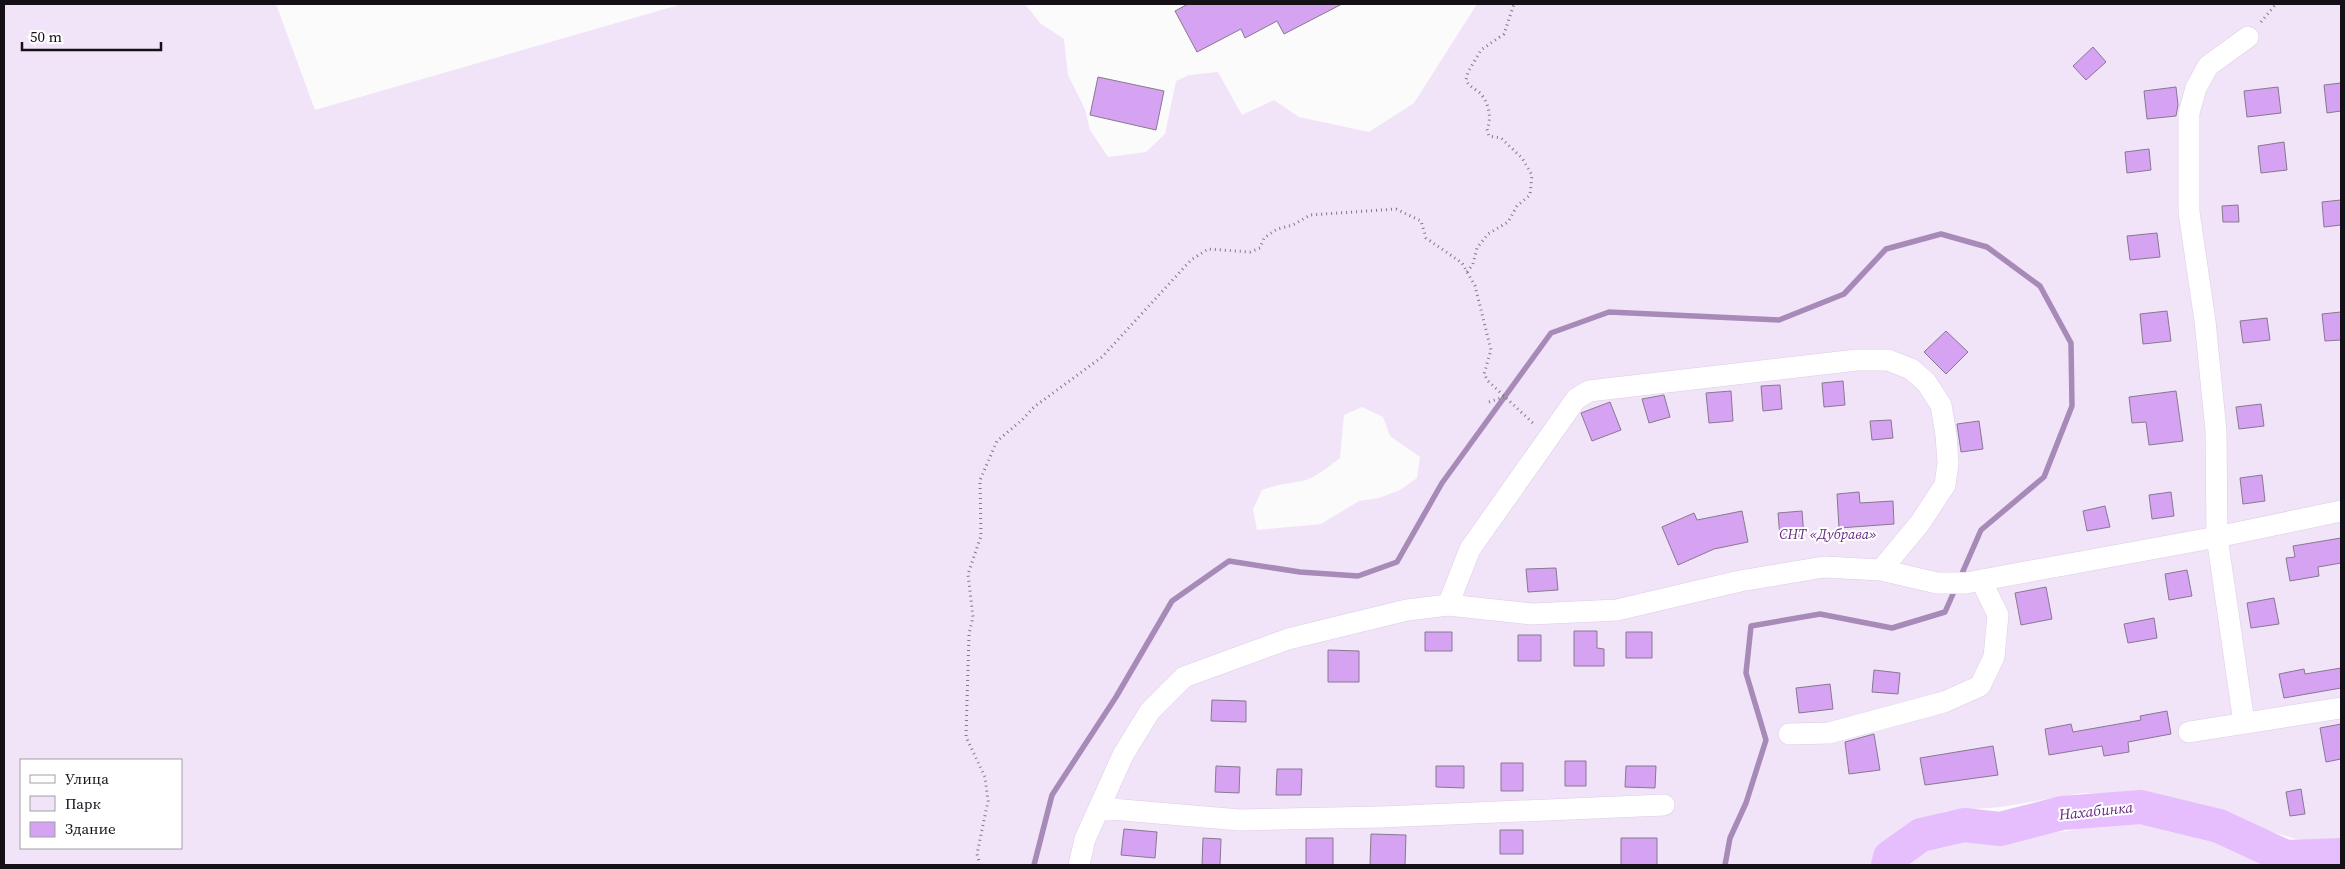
<svg xmlns="http://www.w3.org/2000/svg" width="2345" height="869" viewBox="0 0 2345 869" font-family="'Source Serif 4',serif">
	<style>
		.green { fill: #f1e4f9; fill-rule: evenodd }
		.lines { fill: none; stroke-linecap: round; stroke-linejoin: round }
		.stream { stroke: #a78ab8; stroke-width: 5.5 }
		.river { stroke: #e6befd; stroke-width: 34 }
		.building { fill: #d5a3f1; stroke: #887891 }
		.minor-casing { stroke: #dccce6; stroke-width: 22 }
		.path { stroke: #7e7b80; stroke-width: 3; stroke-dasharray: 1 4; stroke-linecap: butt }
		.minor { stroke: #fff; stroke-width: 21 }
		.labels { text-anchor: middle; stroke-width: 4; stroke-linejoin: round; paint-order: stroke }
		.park-label { font-size: 14px; font-style: italic; fill: #662983; stroke: #fff }
		.water-label { font-size: 15px; font-style: italic; fill: #642781; stroke: #fff }
	</style>
	<rect width="100%" height="100%" fill="#fbfbfb"/>
	<path class="green" d="M4 4H276L315 110 682 4H1025L1040 23 1064 39 1068 75 1085 109 1090 130 1108 157 1146 152 1165 134 1176 81 1189 75 1218 72 1242 115 1274 100 1299 117 1369 132 1414 103 1477 4H2341V845H2317L2146 795 2082 793 2001 807 1946 811 1900 836 1873 865H4ZM1362 407 1383 417 1390 436 1420 457 1417 478 1400 490 1379 498 1359 501 1321 524 1257 530 1253 509 1262 490C1279 484 1286 484 1302 481 1316 478 1329 466 1340 458L1344 415ZM21 760H181V848H21Z
		M2110 818H2132L2154 821 2217 839 2259 859 2295 865H1902L1919 851 1962 841 2068 831Z"/>
	<g class="lines">
		<path class="stream" d="M1034 865 1052 795 1116 697 1172 601 1229 561 1300 572 1358 576 1397 562 1442 483 1551 333 1609 312 1779 320 1844 294 1886 249 1941 234 1987 247 2040 286 2071 343 2072 406 2044 477 1981 530 1960 578
			M1725 865 1730 838 1746 803 1766 740 1746 673 1751 626 1820 614 1892 628 1945 612 1956 587"/>
		<path class="river" d="M1888 865 1890 857 1921 835 1964 825 2000 829 2062 813 2141 807 2219 826 2286 857 2341 855"/>
	</g>
	<path class="building" d="M1188 4H1342L1284 34 1277 21 1245 38 1241 29 1197 52 1175 11Z
		M2093 47 2106 62 2086 80 2073 66Z
		M1098 77 1164 91 1156 130 1090 115Z
		M2341 83V111L2327 113 2324 85Z
		M2176 87 2178 105 2176 116 2147 119 2144 91Z
		M2278 87 2281 113 2247 117 2244 91Z
		M2284 142 2287 170 2261 173 2258 146Z
		M2149 149 2151 170 2127 173 2125 152Z
		M2341 200V225L2324 227 2322 202Z
		M2238 205 2239 222H2223L2222 206Z
		M2157 233 2160 257 2130 260 2127 236Z
		M2167 311 2171 341 2143 344 2140 314Z
		M2341 312V340L2325 341 2322 314Z
		M2267 318 2270 340 2243 343 2240 321Z
		M1946 331 1968 352 1946 374 1924 352Z
		M1843 381 1845 405 1824 407 1822 383Z
		M1780 385 1782 409 1763 411 1761 386Z
		M1731 391 1733 421 1709 423 1706 393Z
		M2176 391 2183 441 2149 445 2146 422 2132 423 2129 397Z
		M1664 395 1670 417 1649 423 1642 399Z
		M1610 402 1621 430 1592 441 1581 413Z
		M2261 404 2264 426 2239 429 2236 407Z
		M1891 420 1893 438 1872 440 1870 421Z
		M1979 421 1983 449 1961 452 1957 424Z
		M2262 475 2265 501 2243 504 2240 478Z
		M1859 492 1860 503 1893 501 1894 524 1839 528 1837 494Z
		M2171 492 2174 516 2152 519 2149 495Z
		M2105 506 2110 527 2087 531 2083 511Z
		M1742 511 1748 542 1714 549 1678 565 1662 527 1694 513 1697 520Z
		M1802 511 1804 536 1780 538 1778 513Z
		M2341 538V563L2318 567 2319 576 2290 581 2286 558 2295 557 2293 546Z
		M1556 568 1558 590 1528 592 1526 569Z
		M2187 570 2192 596 2169 600 2165 574Z
		M2046 587 2052 619 2021 625 2015 593Z
		M2274 598 2279 624 2251 628 2247 603Z
		M2154 618 2157 638 2128 643 2124 624Z
		M1574 631H1597V648L1604 649V666H1574Z
		M1425 632H1452V651H1425Z
		M1626 632H1652V658H1626Z
		M1518 635H1541V661H1518Z
		M1328 650 1359 651V682H1328Z
		M2341 668V688L2284 698 2279 674 2304 669 2305 674Z
		M1874 670 1900 673 1898 694 1872 692Z
		M1830 684 1833 709 1799 713 1796 688Z
		M1212 700 1246 701V722L1211 721Z
		M2167 711 2171 734 2128 742 2129 752 2104 756 2102 746 2049 755 2045 729 2071 724 2073 732 2141 720 2140 716Z
		M2341 724V759L2326 762 2320 728Z
		M1874 734 1880 770 1849 774 1845 742Z
		M1993 746 1998 775 1925 785 1920 758Z
		M1565 761H1586V786H1565Z
		M1501 763H1523V791H1501Z
		M1216 766 1240 767 1239 793 1215 792Z
		M1436 766H1464V788L1436 787Z
		M1626 766H1656L1655 788 1625 787Z
		M1277 769H1302L1301 795H1276Z
		M2301 789 2305 814 2290 816 2286 792Z
		M1124 829 1157 832 1155 858 1121 855Z
		M1500 830H1523V854H1500Z
		M1371 834 1406 835 1405 865H1370Z
		M1203 838 1221 839 1220 865H1202Z
		M1306 838H1333V865H1306Z
		M1621 838H1657V865H1621Z"/>
	<g class="lines">
		<defs>
			<path id="minor" d="M1448 605 1470 549 1576 399 1589 391 1857 360H1888L1911 369 1926 382 1941 405 1946 435 1948 463 1945 485 1920 523 1881 570
				M2244 723 2217 537 2216 431 2205 321 2189 212V113L2196 88 2208 66 2248 37
				M2189 732 2341 708
				M1789 734 1829 733 1944 702 1980 686 1994 657 1998 615 1981 580
				M1099 808 1240 820 1381 817 1664 805
				M1079 865 1085 839 1123 755 1150 711 1184 677 1288 639 1407 610 1448 605 1532 614 1617 610 1740 581 1824 567 1881 570 1937 583H1966L2217 537 2341 511"/>
		</defs>
		<use href="#minor" class="minor-casing"/>
		<path class="path" d="M2261 22 2276 4
			M1467 272 1473 264 1477 248 1488 234 1508 222 1517 206 1530 195 1532 175 1522 158 1501 138 1489 136 1487 129C1492 118 1489 104 1481 94 1476 89 1469 87 1466 80L1468 72 1481 50 1504 34 1514 4
			M1489 402 1504 397
			M980 865 977 854 988 801 985 777 966 737 969 634 973 617 968 574 981 536 980 480 997 441 1022 420 1034 407 1102 357 1191 260 1208 249 1250 252 1260 248 1264 238 1277 229 1293 225 1310 215 1396 209 1421 221 1426 238 1462 263 1475 286 1491 350 1484 374 1488 381 1535 425"/>
		<use href="#minor" class="minor"/>
	</g>
	<g class="labels">
		<g class="park-label">
			<text x="1828" y="539">СНТ «Дубрава»</text>
		</g>
		<g class="water-label">
			<text transform="translate(2096 811) rotate(-6)" y="5">Нахабинка</text>
		</g>
	</g>
	<rect width="2345" height="869" fill="none" stroke="#150f18" stroke-width="10"/>
	<rect x="20" y="759" width="162" height="90" fill="#ffffff" stroke="#a19fa3"/>
	<rect x="30" y="775" width="25" height="8" fill="#ffffff" stroke="#a19fa3"/>
	<text x="65" y="784" font-size="15" fill="#150f18">Улица</text>
	<rect x="30" y="796" width="25" height="15" fill="#f1e4f9" stroke="#a19fa3"/>
	<text x="65" y="809" font-size="15" fill="#150f18">Парк</text>
	<rect x="30" y="822" width="25" height="15" fill="#d5a3f1" stroke="#a19fa3"/>
	<text x="65" y="834" font-size="15" fill="#150f18">Здание</text>
	<path d="M22 42v8h139v-8" fill="none" stroke="#150f18" stroke-width="2.5"/>
	<text x="30" y="42" font-size="15" fill="#150f18" stroke="#ffffff" stroke-width="4" paint-order="stroke">50 m</text>
</svg>
